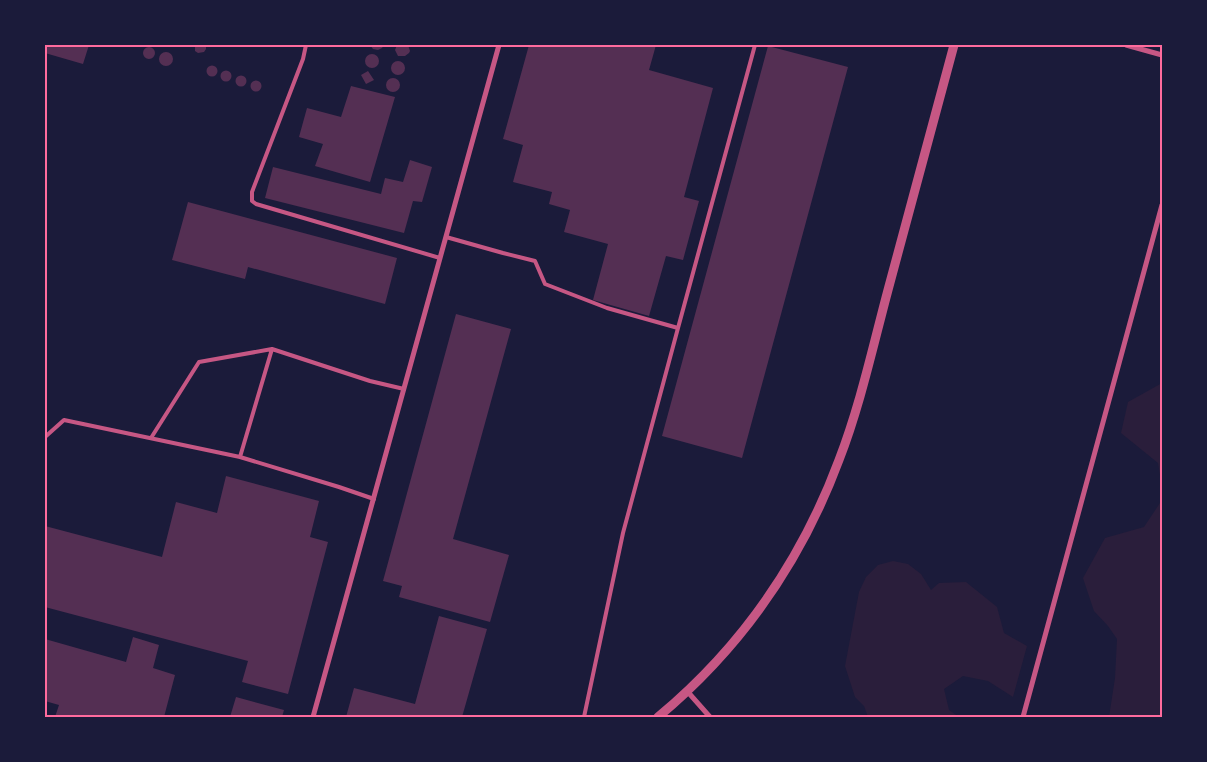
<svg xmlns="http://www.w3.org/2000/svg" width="1207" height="762" viewBox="0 0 1207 762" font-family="'Archivo Narrow',sans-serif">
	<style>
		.green { fill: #2a1e3b }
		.building { fill: #542f53 }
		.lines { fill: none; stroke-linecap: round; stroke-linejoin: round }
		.service { stroke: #c65784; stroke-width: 4 }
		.minor { stroke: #c65784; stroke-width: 5 }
		.tertiary { stroke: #c65784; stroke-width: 9 }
		.neatline { fill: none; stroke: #ff6b9d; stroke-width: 2 }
	</style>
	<rect width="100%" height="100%" fill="#1b1b3a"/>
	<path class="green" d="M1162 383V487L1158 463 1121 433 1128 402Z
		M1162 500V717H1109L1115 678 1117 639 1108 626 1094 611 1083 578 1105 538 1144 527Z
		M893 561 908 564 921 574 931 590 939 583 966 582 997 607 1004 633 1027 646 1013 697 988 681 963 676 944 689 949 710 959 717H868L864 706 855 697 845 666 859 592 866 577 878 565Z"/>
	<path class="building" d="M45 45H89L83 64 45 53Z
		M195 45H206V49L204 52 198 53 195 51Z
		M370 45H384L382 48 378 50 373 49Z
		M397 45H408L410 51 409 53 405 56H398L395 50Z
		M529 45H656L649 70 713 88 684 197 699 201 683 260 666 256 649 316 593 300 608 244 564 232 570 210 549 204 552 192 513 182 523 145 503 139Z
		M768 46 848 67 742 458 662 436Z
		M143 53a6 6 0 1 1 12 0a6 6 0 1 1-12 0Z
		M159 59a7 7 0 1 1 14 0a7 7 0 1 1-14 0Z
		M365 61a7 7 0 1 1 14 0a7 7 0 1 1-14 0Z
		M391 68a7 7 0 1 1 14 0a7 7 0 1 1-14 0Z
		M206.5 71a5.5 5.5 0 1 1 11 0a5.5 5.5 0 1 1-11 0Z
		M220.5 76a5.5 5.5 0 1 1 11 0a5.5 5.5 0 1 1-11 0Z
		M368 71 374 80 366 84 361 75Z
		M235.5 81a5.5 5.5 0 1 1 11 0a5.5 5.5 0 1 1-11 0Z
		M386 85a7 7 0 1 1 14 0a7 7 0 1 1-14 0Z
		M250.5 86a5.5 5.5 0 1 1 11 0a5.5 5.5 0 1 1-11 0Z
		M351 86 395 97 370 182 315 166 323 144 299 137 307 108 341 117Z
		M410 160 432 167 422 202 413 201 404 233 265 198 273 167 381 194 385 178 403 182Z
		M188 202 397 258 385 304 248 267 245 279 172 260Z
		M456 314 511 329 453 539 509 555 490 622 399 597 402 586 383 581Z
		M226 476 319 501 310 537 328 542 288 694 242 682 248 661 45 607V526L162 557 176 502 217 513Z
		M439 616 487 629 462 717H346L354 688 415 704Z
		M133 637 159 645 153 668 175 675 164 717H55L59 705 45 701V639L126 662Z
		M236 697 284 710 282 717H230Z"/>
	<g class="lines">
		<path class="service" d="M306 45 303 59 252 192V201L256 204 440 258
			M446 237 503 253 535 261 545 284 607 308 678 328 623 533 584 717
			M678 328 755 45
			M45 437 64 420 240 457
			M151 438 199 362 272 349
			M374 499 339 487 240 457 272 349 370 381 404 389"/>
		<path class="minor" d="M1126 45 1162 55
			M687 691 710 717
			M313 717 499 45
			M1023 717 1162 205"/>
		<path class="tertiary" d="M658 717C742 647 801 562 839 460 860 406 873 346 888 290 910 208 932 127 954 45"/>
	</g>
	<rect width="1207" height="762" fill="none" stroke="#1b1b3a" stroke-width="92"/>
	<rect x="46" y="46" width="1115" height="670" class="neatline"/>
</svg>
